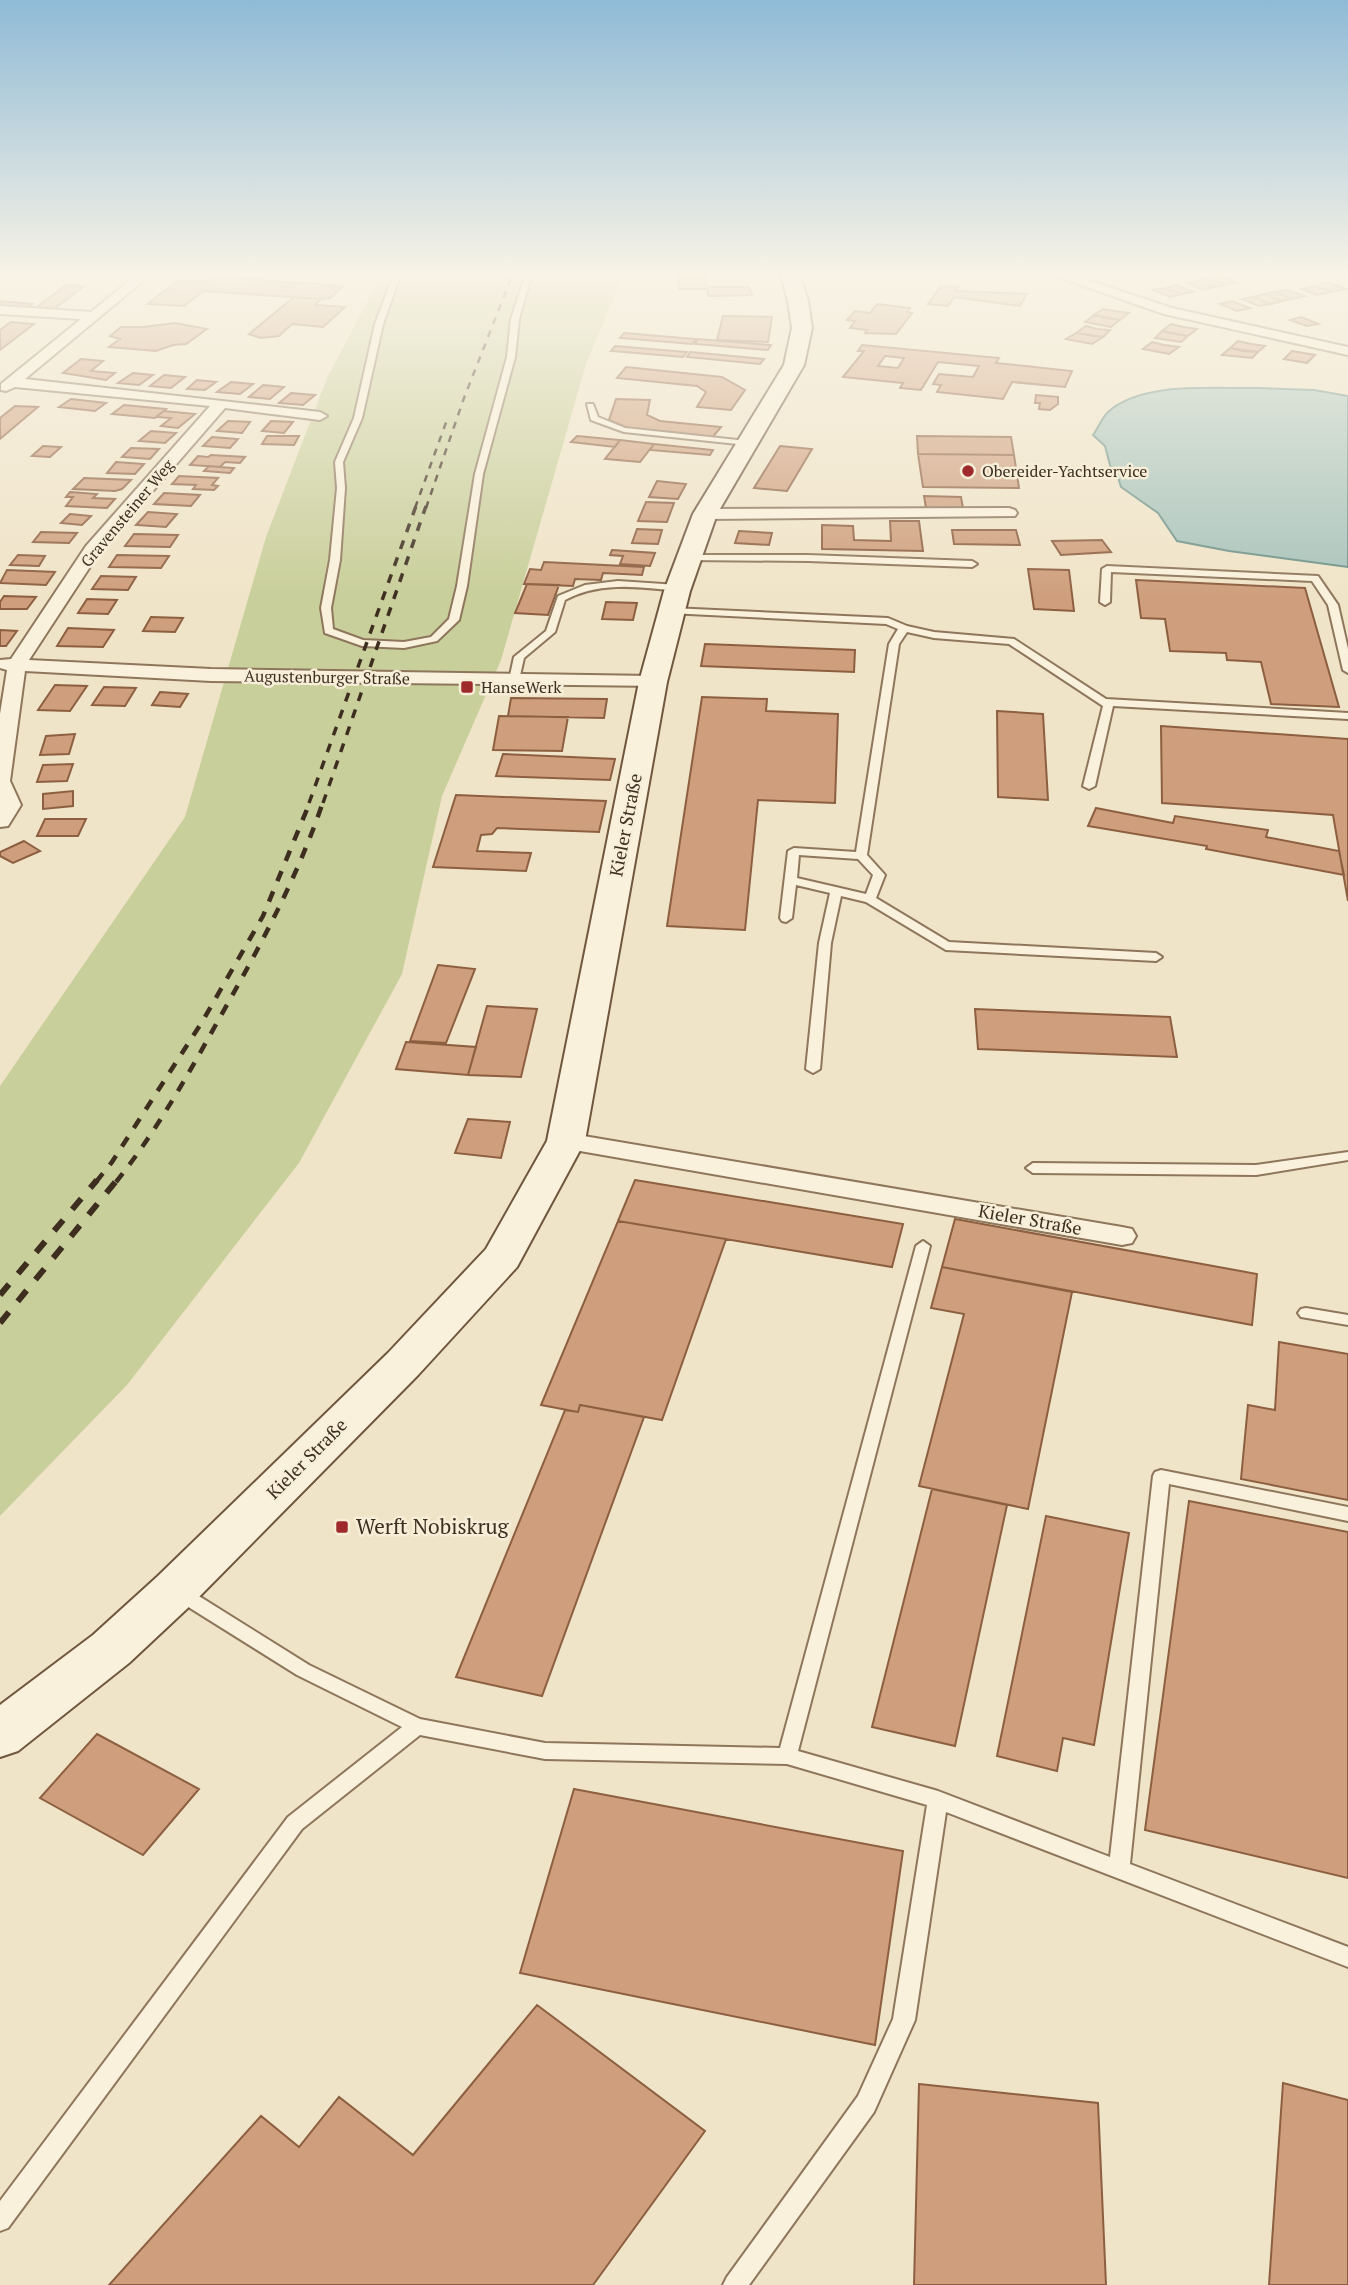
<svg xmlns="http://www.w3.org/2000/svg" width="1348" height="2285" viewBox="0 0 1348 2285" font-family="'PT Serif',serif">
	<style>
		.green { fill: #c9cf9b }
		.water { fill: #a9c4bc; stroke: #6f938a; stroke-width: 2 }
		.building { fill: #cf9f7d; stroke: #8d5f41; stroke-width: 2; fill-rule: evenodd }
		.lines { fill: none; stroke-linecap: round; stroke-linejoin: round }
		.service-casing { stroke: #8d765c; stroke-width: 4 }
		.minor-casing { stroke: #8d765c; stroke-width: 4 }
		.secondary-casing { stroke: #6f573f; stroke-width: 4 }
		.service { fill: #faf1dc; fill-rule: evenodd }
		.minor { fill: #faf1dc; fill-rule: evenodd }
		.secondary { fill: #faf1dc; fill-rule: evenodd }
		.rail-far3 { stroke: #3d2e20; stroke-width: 2.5; stroke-dasharray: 7 7; stroke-linecap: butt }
		.rail-far2 { stroke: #3d2e20; stroke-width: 3.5; stroke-dasharray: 9 9; stroke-linecap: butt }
		.rail-far1 { stroke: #3d2e20; stroke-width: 4.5; stroke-dasharray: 11 11; stroke-linecap: butt }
		.rail { stroke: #3d2e20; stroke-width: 6; stroke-dasharray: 14 14; stroke-linecap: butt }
		.poi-dot { fill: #9e2a2b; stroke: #f7eed8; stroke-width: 2.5 }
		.labels { text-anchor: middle; stroke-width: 5; stroke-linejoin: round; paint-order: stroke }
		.far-poi-label { font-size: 16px; fill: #3d2e20; stroke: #f7eed8; text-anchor: start }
		.far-street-label { font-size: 16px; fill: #3d2e20; stroke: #f7eed8 }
		.street-label { font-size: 18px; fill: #3d2e20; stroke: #f7eed8 }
		.near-poi-label { font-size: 21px; fill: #3d2e20; stroke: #f7eed8; text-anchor: start }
	</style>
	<rect width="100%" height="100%" fill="#f0e4c8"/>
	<path class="green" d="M384 276H623L586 364 501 660 442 796 402 974 299 1163 127 1385 0 1516V1086L185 817 266 537 327 378 377 283Z"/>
	<path class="water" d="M1258 388 1314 390 1348 396V567L1229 551 1177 541 1158 513 1121 487 1118 477H1107L1105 470 1111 469 1105 446 1093 435C1098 428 1102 418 1108 412 1142 381 1214 389 1258 388Z"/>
	<path class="building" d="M677 276H705L707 289H679Z
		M1219 276 1236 283 1225 285 1208 279Z
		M221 277 338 286 342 287 330 298 321 299 203 291 184 306 148 304 177 281H209Z
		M1208 279 1225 285 1214 287 1197 281Z
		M1197 281 1214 287 1203 290 1187 283Z
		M1330 283 1346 289 1331 292 1315 286Z
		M66 285 84 286 54 309 36 308Z
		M1176 285 1193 292 1182 294 1165 288Z
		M941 286 958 287 955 291 1027 294 1020 306 954 297 948 306 928 304Z
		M1315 286 1331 292 1316 295 1301 289Z
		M707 287H749L752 295 708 296Z
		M1165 288 1182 294 1170 297 1153 290Z
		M1287 290 1305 296 1292 299 1275 292Z
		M1275 292 1292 299 1282 301 1264 294Z
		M1264 294 1282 301 1271 304 1253 297Z
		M294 297 321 299 315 305 345 307 323 327 292 324 279 336 261 338 249 334Z
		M1253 297 1271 304 1259 306 1242 299Z
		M0 301 32 304 23 310 0 308Z
		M1232 301 1250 308 1237 311 1220 304Z
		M877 304 910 308 907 312 912 313 896 334 865 333 867 330 850 328 855 321 847 320 855 311 870 313Z
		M1103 309 1115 311 1129 313 1120 320 1094 315Z
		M1094 315 1106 318 1120 320 1111 327 1085 322Z
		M723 316 772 317 768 342 717 340Z
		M1301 317 1318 324 1307 326 1290 320Z
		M11 322 34 324 0 350V330Z
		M175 323 207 329 186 344 173 345 156 351 109 347 120 339 110 336 121 327H143Z
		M1171 324 1183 327 1197 329 1188 336 1162 331Z
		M1086 326 1097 329 1110 330 1103 337 1076 333Z
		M1162 331 1175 334 1188 336 1181 342 1155 338Z
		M624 333 696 339 692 344 620 338Z
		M1076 333 1088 335 1103 337 1092 344 1066 339Z
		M698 339 771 345 768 350 695 344Z
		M1238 341 1251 344 1265 346 1258 352 1230 348Z
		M1152 342 1164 345 1179 347 1169 354 1143 349Z
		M862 345 999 358 996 363 1072 371 1065 387 1012 382 1003 399 937 392 941 385 933 384 939 374 973 377 979 366 938 362 921 390 900 388 903 383 843 377 864 351H858ZM885 356 904 358 898 368 878 366Z
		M615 346 687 352 683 357 611 351Z
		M1230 348 1243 351 1258 352 1252 358 1222 355Z
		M1292 351 1315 355 1307 363 1284 359Z
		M690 352 764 359 760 364 687 357Z
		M81 359 103 361 91 371 115 373 106 380 63 373Z
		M626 367 722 377 745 390 731 410 697 407 706 392 697 386 617 378Z
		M133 373 153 375 139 385 118 383Z
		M164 375 185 377 171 388 150 386Z
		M197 380 216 382 205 390 187 389Z
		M231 382 253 384 240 394 217 392Z
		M263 385 284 387 270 399 249 397Z
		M291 393 315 395 303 405 279 403Z
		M1036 395 1058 397V404L1050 410 1039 409 1040 403H1035Z
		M71 399 106 403 95 411 59 407Z
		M616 399 650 400 647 415 660 421 721 427 711 439 637 432 609 420Z
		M124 405 166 409 155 418 112 414Z
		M15 406 38 407 0 439V418Z
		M164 411 195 414 178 428 161 426 171 418 156 417Z
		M228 421 250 422 242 433 217 431Z
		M271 421 293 422 284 433 262 431Z
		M151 431 176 433 165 443 139 441Z
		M267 436H299L294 445 262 444Z
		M577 436 620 440 615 447 571 442Z
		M917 436 1011 437 1014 455 918 454Z
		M212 437 238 439 230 448 203 446Z
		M620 440 654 444 640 462 605 459Z
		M654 444 713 450 710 455 650 450Z
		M43 446 61 447 50 457 32 456Z
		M780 446 812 449 787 491 754 488Z
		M131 448 159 449 150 459 122 457Z
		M918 454 1014 455 1019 488 923 487Z
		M211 455 245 457 240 463 225 462 220 467 190 465 198 456 208 457Z
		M116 462 144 464 135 474 107 473Z
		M209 466 220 467 234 468 230 473 204 471Z
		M179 476 218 478 212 485 218 486 214 490 193 489 196 485 172 484Z
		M84 478 131 480 122 489 115 491 73 489Z
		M657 481 686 484 678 499 649 497Z
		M70 492 97 494 93 498 115 499 107 508 66 506 73 497H66Z
		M164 493 200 495 191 506 154 504Z
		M924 496 961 497 963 508H926Z
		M646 502 674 503 667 522 638 521Z
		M148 512 177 514 166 527 136 525Z
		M70 514 91 516 82 525 61 523Z
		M890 521H919L923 551 822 549V525L853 526 854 540 891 541Z
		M637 529 662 530 658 544 632 543Z
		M952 530H1016L1020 545 954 544Z
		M739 531 772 533 769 545 735 543Z
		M41 532 77 533 69 543 33 542Z
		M134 534 178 535 170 547 125 546Z
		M1102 540 1111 552 1061 555 1052 541Z
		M612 550 655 553 650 566 620 564 623 556 610 555Z
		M18 555 45 556 39 566 10 565Z
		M117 555 169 556 161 568 109 567Z
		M544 562 644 567 642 575 603 573 601 580 575 579 573 586 524 584 530 569 541 570Z
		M1028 569 1069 570 1074 611 1034 609Z
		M7 570 55 572 46 585 0 583Z
		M101 576 136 577 128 590 92 589Z
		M1136 580 1305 588 1339 707 1271 704 1261 662 1227 660 1226 653 1170 651 1165 619 1141 618Z
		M527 584 559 585 548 615 515 613Z
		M4 596 36 597 27 609H0V602Z
		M87 599 117 600 108 614 78 613Z
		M606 602 637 603 633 620 602 619Z
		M151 617 183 618 175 632 143 631Z
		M68 628 114 630 103 647 57 646Z
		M0 630 17 631 6 646H0Z
		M705 644 855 650 854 672 701 666Z
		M55 685 87 686 70 711 38 710Z
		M104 687 136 688 125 706 92 705Z
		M160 692 188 694 180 707 152 705Z
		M702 697 767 699 766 711 838 714 835 803 758 800 745 930 667 926Z
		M511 698 607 699 604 718 508 716Z
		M997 711 1043 714 1048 800 998 797Z
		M499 716 568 717 562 751 493 750Z
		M1161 726 1348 739V901L1333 815 1162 803Z
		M75 734 69 754 40 755 46 736Z
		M503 754 615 759 610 780 496 776Z
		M73 764 67 781 37 782 43 765Z
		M73 791V806L43 809V794Z
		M456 795 606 801 599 832 497 828 492 834 481 835 477 851 531 853 526 871 433 867Z
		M1096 808 1173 823 1175 816 1268 830 1266 837 1339 851 1344 875 1206 849 1207 846 1088 826Z
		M45 819H86L78 836H37Z
		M24 841 40 851 13 863 0 856V852Z
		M438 965 475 969 446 1043 410 1041Z
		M487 1006 537 1009 521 1077 468 1075Z
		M975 1009 1170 1017 1177 1057 978 1049Z
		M406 1042 476 1047 468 1075 396 1069Z
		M468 1119 510 1122 501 1158 455 1153Z
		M635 1180 903 1224 892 1267 618 1221Z
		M955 1219 1257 1274 1252 1325 942 1267Z
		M618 1221 726 1239 662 1420 580 1405 578 1412 541 1405Z
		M942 1267 1072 1292 1028 1509 919 1486 964 1314 931 1308Z
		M1279 1342 1348 1354V1500L1241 1479 1248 1405 1275 1410Z
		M580 1405 644 1417 542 1696 456 1677 565 1410 578 1412Z
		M932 1489 1007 1505 955 1746 872 1727Z
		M1189 1501 1348 1532V1878L1145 1830Z
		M1046 1516 1129 1533 1094 1745 1063 1738 1057 1771 997 1756Z
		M97 1734 199 1789 143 1855 40 1798Z
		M574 1789 903 1851 875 2045 520 1973Z
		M537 2005 705 2131 593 2285H109L261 2116 299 2147 339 2097 413 2155Z
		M1283 2083 1348 2100V2285H1269Z
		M919 2084 1098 2103 1106 2285H914Z"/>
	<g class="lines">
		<defs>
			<path id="service" d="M393 276H400L383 324 362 418 343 462 345 488 340 560 331 608 333 629 363 640 404 642 431 637 449 619 457 586 475 474 507 357 511 319 525 277H531L519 319 515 357 483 474 467 586 459 620 437 641 404 648 362 646 325 633 321 608 330 560 337 488 335 462 354 418 375 324Z
				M587 404H593L598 417 625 428 747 441 751 443 747 445 624 432 591 420Z
				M689 555H808L972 561 977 564 972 567 808 561 686 560 684 558Z
				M1107 566 1318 576 1338 605 1348 649V673L1343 670 1328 605 1312 581 1111 572 1110 602 1105 605 1100 602 1102 569Z
				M618 581 678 585 683 588 678 591C639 587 601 581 565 600L555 632 524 658 519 680 510 682 509 680 514 657 546 631 558 596 585 585Z
				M672 608 888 618 907 626 934 632 1014 639 1106 699 1348 713V719L1113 706 1095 786 1089 789 1083 786 1103 706 1009 644 934 638 907 632 899 644 867 855 885 875 876 898 949 942 1156 953 1162 957 1156 961 946 950 866 902 841 896 831 943 820 1069 813 1073 806 1069 819 943 830 893 796 885 792 918 786 922 782 921 780 918 788 851 794 848 856 852 889 644 898 629 886 624 669 613V609ZM799 855 858 859 873 875 866 894 797 878Z
				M1348 1152V1160L1256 1175 1033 1173 1026 1168 1033 1163 1256 1165Z
				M923 1241 930 1246 798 1751 938 1791 1110 1857 1153 1476 1155 1472 1161 1470 1348 1507V1521L1169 1484 1130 1864 1348 1947V1967L946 1812 915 2020 874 2112 749 2285H723L727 2277 858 2096 893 2019 927 1805 787 1764 545 1759 420 1735 302 1829 8 2228 0 2231V2201L288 1817 402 1727 297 1675 174 1598 171 1593 174 1588 180 1586 186 1588 309 1665 420 1719 545 1743 780 1748 916 1246Z
				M1306 1308 1348 1315V1325L1301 1317 1298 1313 1301 1309Z"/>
			<path id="minor" d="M135 276H149L25 379 320 412 327 416 320 420 225 408 99 553 29 660 211 669 653 676 663 682 660 686 211 681 25 671 10 781 21 805 8 826 0 827V714L7 670 0 668V660L11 659 86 546 210 406 15 387 6 391 1 390V384L81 319 0 314V306L91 312Z
				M1055 276H1075L1172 308 1348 347V355L1164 314Z
				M1009 508 1015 510 1017 513 1015 516 705 519 697 514 705 509Z
				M566 1133 1122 1227 1132 1229 1136 1236 1132 1243 1122 1245 557 1147 553 1141 557 1135Z"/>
			<path id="secondary" d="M781 276H800L808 301 812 328 804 365 717 514 690 591 667 682 585 1141 517 1267 418 1375 192 1604 129 1663 18 1751 0 1757V1705L93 1635 158 1576 388 1353 486 1249 547 1141 639 682 664 591 693 514 784 365 792 328 788 301Z"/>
		</defs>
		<use href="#service" class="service-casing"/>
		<use href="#minor" class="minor-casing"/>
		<use href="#secondary" class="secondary-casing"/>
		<use href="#service" class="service"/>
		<use href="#minor" class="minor"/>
		<use href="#secondary" class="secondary"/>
		<path class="rail-far3" d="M415 508 448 417
			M426 508 464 398 512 276"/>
		<path class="rail-far2" d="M309 803 416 506
			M323 803 426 506"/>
		<path class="rail-far1" d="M96 1182 112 1162 202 1022 263 916 310 802
			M116 1182C156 1132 188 1075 219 1019 260 946 296 881 323 802"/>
		<path class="rail" d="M0 1295 97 1180
			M0 1323 117 1180"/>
	</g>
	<linearGradient id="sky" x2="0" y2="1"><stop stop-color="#8fbad6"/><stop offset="0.46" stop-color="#f8f3e6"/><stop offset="1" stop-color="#f8f3e6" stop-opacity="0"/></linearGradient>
	<rect width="1348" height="596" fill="url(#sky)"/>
	<g class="poi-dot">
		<circle cx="968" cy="471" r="7"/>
		<rect x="460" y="680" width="14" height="14" rx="3.5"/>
		<rect x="335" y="1520" width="14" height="14" rx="3.5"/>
	</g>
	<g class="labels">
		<g class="far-poi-label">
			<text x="982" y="477">Obereider-Yachtservice</text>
			<text x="481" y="693">HanseWerk</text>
		</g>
		<g class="far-street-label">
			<text transform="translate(127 513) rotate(-50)" y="6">Gravensteiner Weg</text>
			<text transform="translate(327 677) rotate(1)" y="6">Augustenburger Straße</text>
		</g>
		<g class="street-label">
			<text transform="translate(626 825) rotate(-79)" y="6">Kieler Straße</text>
			<text transform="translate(1030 1220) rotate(10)" y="6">Kieler Straße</text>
			<text transform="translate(307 1459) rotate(-45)" y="6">Kieler Straße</text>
		</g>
		<g class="near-poi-label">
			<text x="356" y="1534">Werft Nobiskrug</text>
		</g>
	</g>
</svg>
